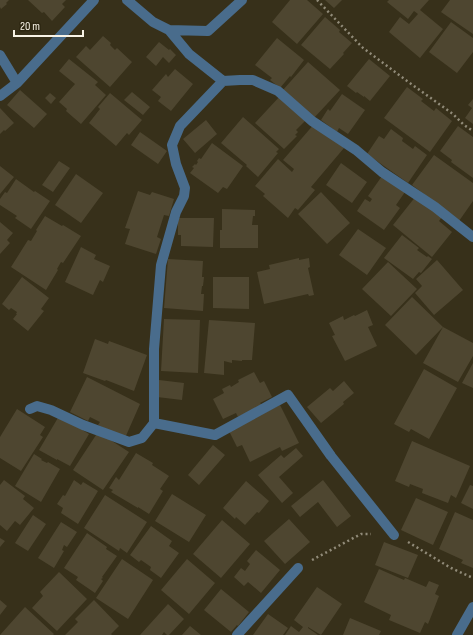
<svg xmlns="http://www.w3.org/2000/svg" width="473" height="635" viewBox="0 0 473 635" font-family="'Sofia Sans Condensed',sans-serif">
	<style>
		.building { fill: #4e4630 }
		.lines { fill: none; stroke-linecap: round; stroke-linejoin: round }
		.path { stroke: #918b79; stroke-width: 2.5; stroke-dasharray: 2 3; stroke-linecap: butt }
		.street { stroke: #496c8c; stroke-width: 10 }
	</style>
	<rect width="100%" height="100%" fill="#37301a"/>
	<path class="building" d="M0 0H9L6 3 7 4 1 9 0 7Z
		M28 0H66L62 4 65 7 52 21 44 12 42 13Z
		M290 0H307L323 14 297 44 272 22Z
		M325 0H342L334 8Z
		M389 0H429L420 10 443 29 420 58 389 32 400 17 409 24 418 14 414 11 408 19 387 2Z
		M450 0H473V34L441 12Z
		M325 17 340 30 339 32 352 43 343 53 344 54 330 69 301 45Z
		M451 22 473 38V52L457 73 429 52Z
		M103 36 111 43 110 45 115 50 117 48 132 62 110 87 76 57 86 46 90 50Z
		M277 38 304 60 291 77 290 76 280 88 270 80 272 78 255 65Z
		M159 42 169 50 170 49 176 55 169 63 163 57 156 66 146 57Z
		M69 59 98 82 95 85 106 95 81 124 66 111 67 109 59 102 75 84 59 71Z
		M369 59 390 76 370 101 364 96V97L357 92 356 93 347 86Z
		M308 62 340 90 313 119 282 91Z
		M175 69 193 84 171 111 158 101 161 97 152 90 166 74 168 77Z
		M407 87 423 99 421 101 434 111 436 108 452 121 430 152 384 118Z
		M20 90 47 114 34 128 7 105Z
		M132 92 150 107 143 115 124 100Z
		M50 93 56 98 51 104 45 98Z
		M110 93 142 120 129 135 127 133 116 146 89 123 100 109 98 107Z
		M342 94 365 110 348 134 339 128 337 132 321 120 328 109 330 111Z
		M281 95 307 119 296 130 298 132 295 135 297 136 284 149 255 123Z
		M473 99V124L465 118 472 108 468 105Z
		M0 108 14 123 5 131 4 130 0 134Z
		M243 117 279 149 276 152 278 153 258 177 246 166 247 165 221 143Z
		M206 120 217 134 195 153 183 139Z
		M315 123 344 148 311 187 315 190 298 210 295 208 288 218 263 196 265 194 255 186 278 159 292 172 294 169 283 160Z
		M458 126 473 137V178L451 162 452 160 440 151Z
		M391 129 403 138 402 141 413 149 415 146 427 155 408 183 367 154 379 136 384 139Z
		M140 132 167 151 158 164 131 145Z
		M212 143 243 166 227 189 223 187 218 193 190 173 194 168 192 167 195 164 196 165 198 162 197 161 199 158 201 159Z
		M434 155 473 183V201L459 221 423 195 424 194 412 185Z
		M59 161 70 168 53 192 42 185Z
		M341 163 367 182 352 203 326 185Z
		M0 166 14 177 0 194Z
		M76 174 103 193 81 223 55 205Z
		M382 176 405 192 396 205 400 208 384 230 357 211 365 199 370 202 372 199 368 196Z
		M16 179 34 192 35 191 50 201 31 229 15 218 17 216 0 205V199L5 192 7 193Z
		M138 191 150 195 152 192 174 199 169 216 164 215 157 237 161 239 156 254 125 244 130 229 125 228Z
		M321 192 350 223 327 244 298 214Z
		M416 196 442 217 439 221 452 232 432 257 393 225Z
		M222 209 255 210V216H253L252 225H258V248H220V230H222Z
		M45 216 62 226 63 225 81 236 63 263 61 262 57 269 58 270 46 290 11 267 28 240 31 241 37 231 36 230Z
		M178 218H214L213 247 181 246V235H178Z
		M0 222 13 233 7 240 10 243 0 254Z
		M358 229 386 248 367 275 339 255Z
		M402 235 419 248 417 250 427 257 428 256 432 259 421 273 419 272 413 279 384 258Z
		M81 247 96 255 94 259 110 266 103 282 100 280 93 295 65 282Z
		M299 258V260L309 258 310 267 308 268 314 295 309 296 308 294 264 304 257 272 270 269 269 265Z
		M168 259 203 261 202 277H204L203 286H202L201 294H204L203 311 164 308Z
		M437 260 463 290 434 315 415 293 422 286 416 279Z
		M388 262 417 289 391 316 362 289Z
		M22 277 49 298 41 309 44 311 28 331 13 319 17 314H16L17 312 11 308 9 310 2 304Z
		M213 277H249V309L213 308Z
		M412 297 443 327 416 355 385 325Z
		M367 310 373 325 368 327 377 346 345 361 332 336 335 335 329 323 343 316 344 320 354 315 355 316Z
		M164 319 200 320 198 373 161 371Z
		M209 320 255 323 252 360H242V361L232 360V363L224 361V375L204 373Z
		M443 327 473 343V356L458 382 423 363Z
		M95 339 108 344 109 341 147 355 134 391 106 380 105 381 83 373Z
		M473 363V388L462 383Z
		M424 369 457 388 429 439 411 429 409 432 394 424Z
		M254 372 260 383 264 381 272 397 260 403 262 405 238 417 236 413 223 419 213 399 224 393 222 389 230 385 231 387 239 382 238 380Z
		M87 377 140 404 125 438 98 425 100 422 90 417 88 421 70 412Z
		M159 380 184 383 182 400 157 397Z
		M344 381 354 393 343 402 344 404 321 423 307 407 330 388 333 391Z
		M280 405 299 443 282 451 280 447 250 462 242 445 237 447 229 431Z
		M17 409 45 427 40 435 43 437 21 471 0 458V437Z
		M59 416 89 434 70 466 57 459V460L39 450Z
		M98 432 129 452 103 490 73 470Z
		M412 441 470 466 456 498 451 495 448 503 422 493 423 489 410 484 409 487 395 481Z
		M213 445 225 455 199 485 188 475Z
		M296 448 303 456 279 477 293 493 282 503 258 475 281 455 284 458Z
		M136 453 153 463 152 465 169 476 160 489 163 491 149 514 138 507V508L111 492 113 490 109 488 116 477 119 480Z
		M34 454 42 459 41 460 47 463 48 462 60 469 41 502 15 486Z
		M4 480 25 496 23 499 34 508 20 525 15 521 7 531 0 525V485Z
		M74 480 81 485 83 482 98 491 78 524 61 513 63 508 57 504 63 495 65 496Z
		M323 480 351 516 337 527 318 502 300 517 291 506Z
		M246 481 269 501 259 513 257 512 245 525 236 517 235 519 223 508Z
		M470 485 473 486V509L461 503Z
		M172 494 206 515 189 542 155 521Z
		M105 495 147 522 127 553 120 548 119 551 84 528Z
		M416 498 448 512 433 545 401 530Z
		M455 512 473 520V568L461 563 463 560 439 549Z
		M33 515 46 524 28 551 15 543Z
		M289 519 310 542 285 564 264 541Z
		M222 520 250 544 221 578 193 554Z
		M61 522 77 532 67 547 64 545 62 550 64 551 54 568 38 558Z
		M151 526 172 541 169 546 179 553 161 578 150 570 151 567 141 560 139 562 130 555Z
		M87 533 107 547 106 549 117 556 102 577 103 578 101 579 103 581 95 593 76 580 78 577 64 568Z
		M0 538 5 541 0 547Z
		M384 542 418 555 408 578 375 565Z
		M256 550 280 570 261 593 248 582 244 586 234 577 241 568 245 571 250 564 247 561Z
		M122 559 153 580 128 619 96 598Z
		M187 559 215 583 189 614 161 590Z
		M379 569 404 580 405 578 426 587 429 581 439 585 435 594 439 596 432 614 428 624 425 622 420 633 389 620 391 615 364 602Z
		M59 572 87 599 57 631 32 608 43 596 40 592Z
		M317 587 342 604 321 635 308 627V628L318 635H285L291 626 299 632 303 627 294 620Z
		M221 589 249 612 238 626 237 625 231 632 204 610Z
		M0 600 7 606 0 615Z
		M94 600 119 626 111 634 112 635H65L78 622 75 619Z
		M168 604 184 619 169 635H167L164 632 162 635H140Z
		M25 607 54 634 53 635H0Z
		M268 614 288 628 283 635H253Z
		M350 618 381 631 379 635H343Z
		M190 626 201 635H182Z"/>
	<g class="lines">
		<path class="path" d="M317 0 363 48 407 81 453 114 464 125 473 131
			M408 542 451 568 473 578
			M312 560 361 534H371"/>
		<path class="street" d="M127 0 153 22 169 30 208 31 242 0
			M169 30 189 54 223 81 240 80H253L278 91 312 121 356 150 382 172 435 207 473 237
			M0 55 17 83
			M0 96 17 83 94 0
			M30 409 37 406 51 410 83 425 129 442 142 438 154 423 215 435 288 395 331 456 394 535
			M154 423V349L161 265 176 212 184 196 185 188 176 164 172 145 180 126 223 81
			M237 635 298 568
			M457 635 473 607"/>
	</g>
	<path d="M14 30v6h69v-6" fill="none" stroke="#f8f3e6" stroke-width="2"/>
	<text x="20" y="30" font-size="12" fill="#f8f3e6" stroke="#2d2611" stroke-width="3" paint-order="stroke">20 m</text>
</svg>
